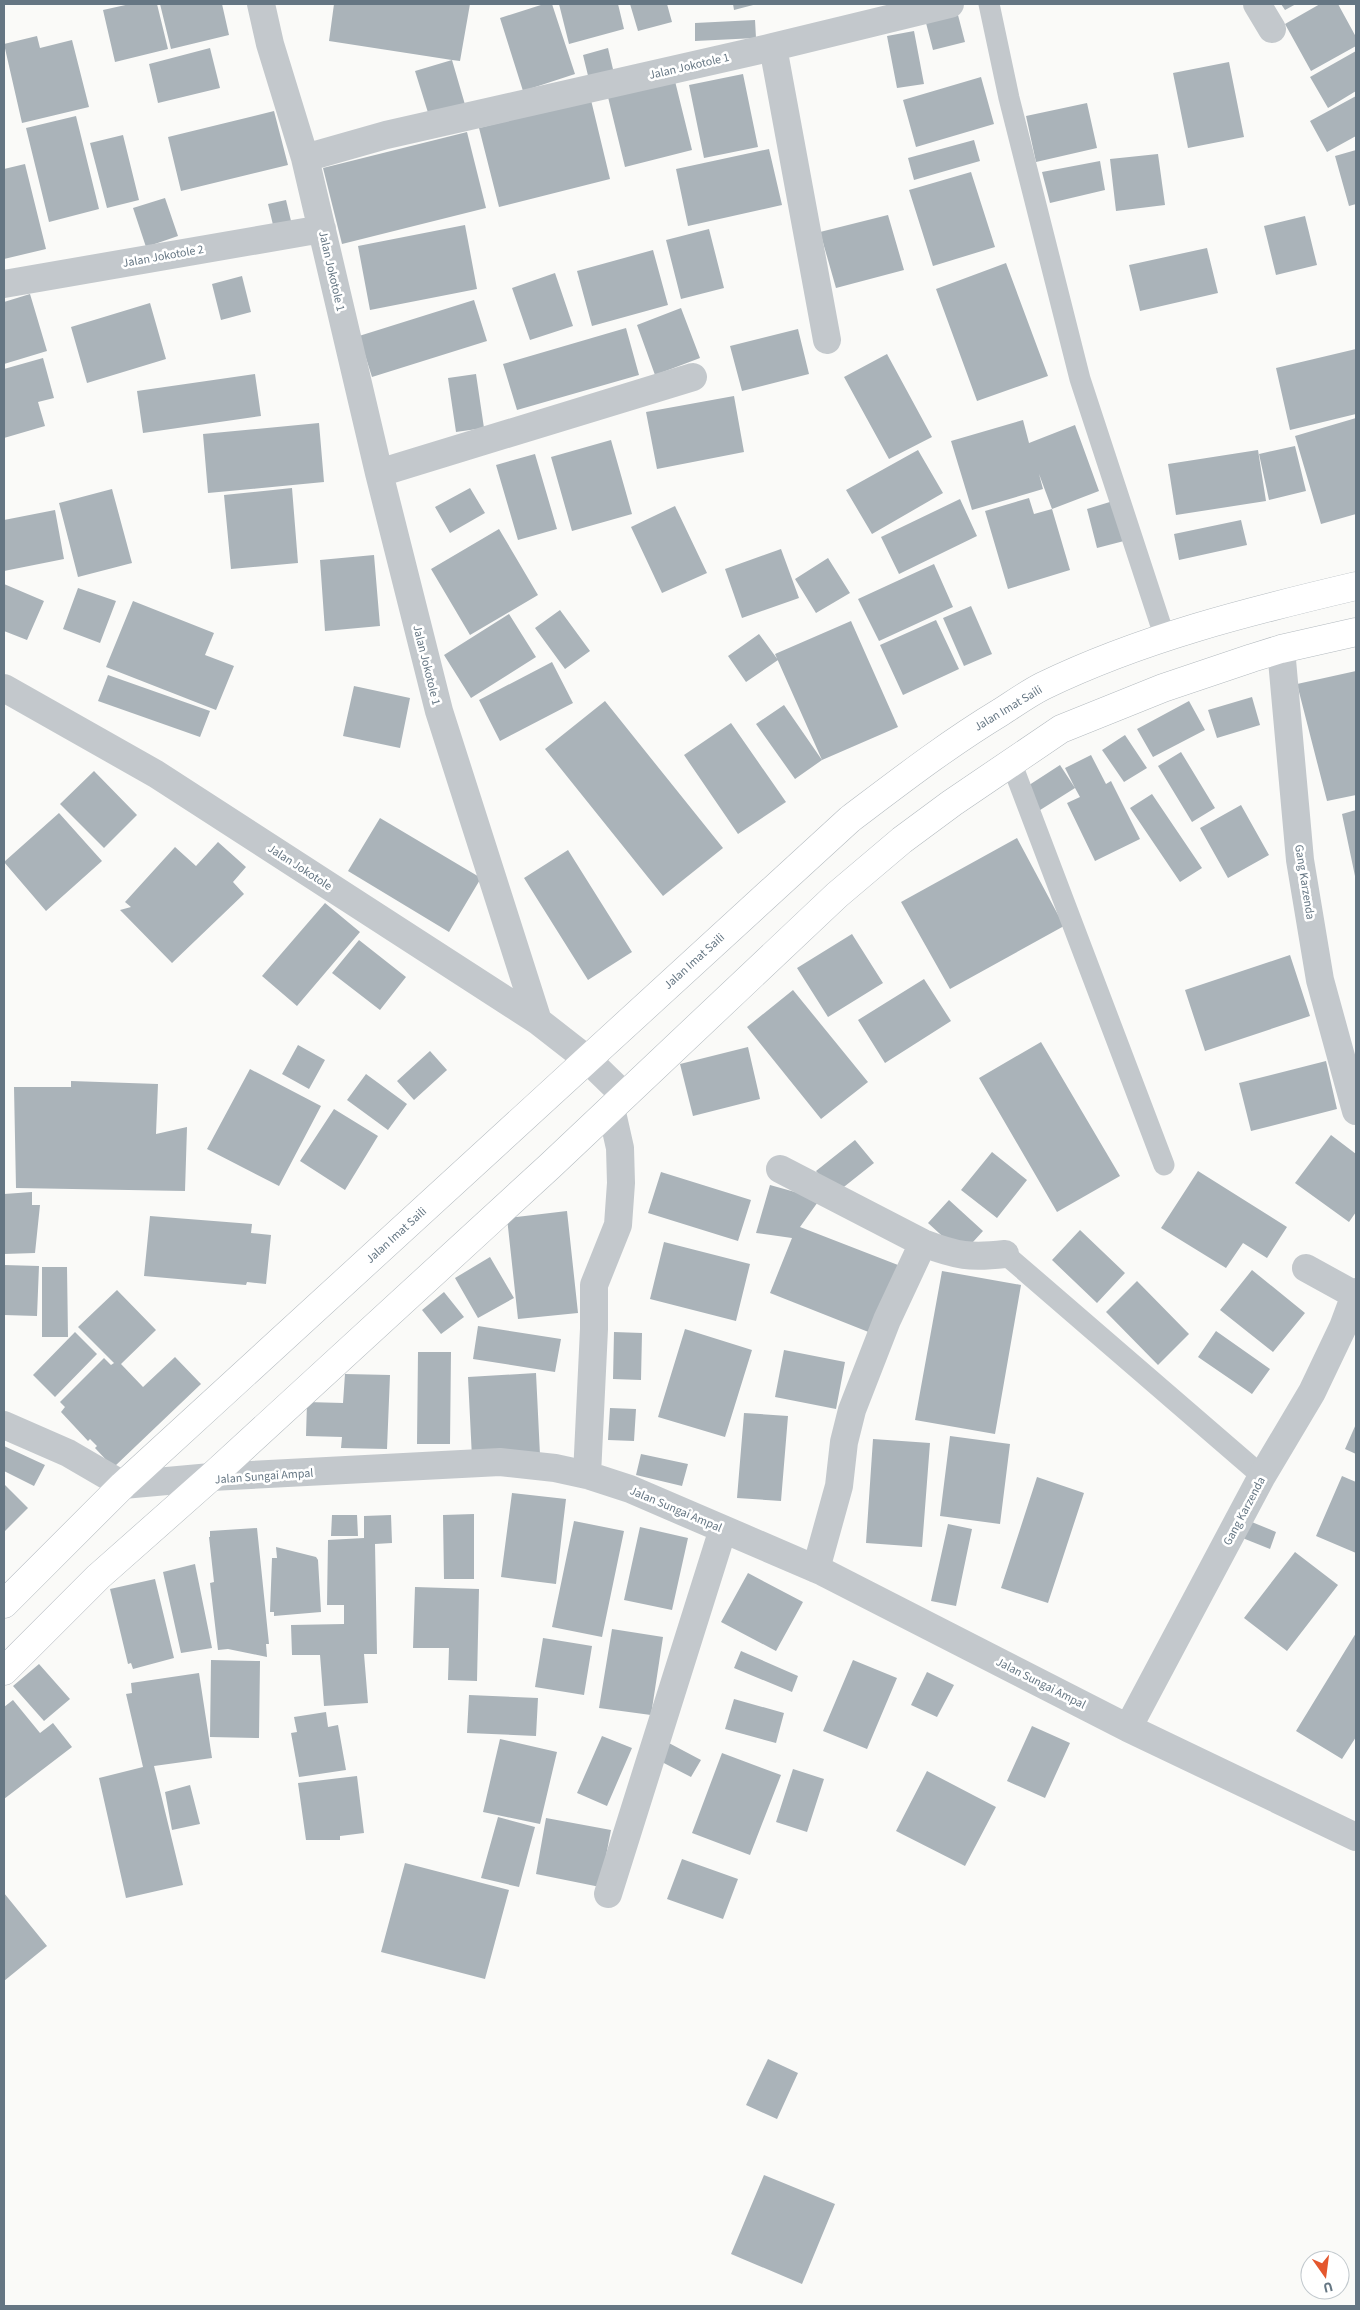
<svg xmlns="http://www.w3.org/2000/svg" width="1360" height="2310" viewBox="0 0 1360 2310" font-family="'Source Sans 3',sans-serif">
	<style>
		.building { fill: #aab3b9 }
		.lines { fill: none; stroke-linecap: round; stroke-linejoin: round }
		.secondary-casing { stroke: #b3babf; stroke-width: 29 }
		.lane { stroke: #c3c8cc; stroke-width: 21 }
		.street { stroke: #c3c8cc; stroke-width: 28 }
		.secondary { stroke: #fff; stroke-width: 28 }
		.labels { text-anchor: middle; stroke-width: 5; stroke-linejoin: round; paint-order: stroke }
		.street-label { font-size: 12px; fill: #657683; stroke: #fff }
	</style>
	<rect width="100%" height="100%" fill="#fafaf8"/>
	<path class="building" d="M130 4H157L168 49 115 62 103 10Z
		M160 4H222L229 35 171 49Z
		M334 4H470L460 61 452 60 466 108 430 119 415 71 452 60 329 41Z
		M544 4H552L575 74 523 91 500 18Z
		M559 4H618L624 29 569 44Z
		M630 4H667L672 22 638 31Z
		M733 4H757L734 10Z
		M1281 4H1296L1285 10Z
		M1320 4H1338L1356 37V46L1311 71 1285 24Z
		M958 15 965 42 933 50 926 23Z
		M755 20 756 38 695 41V23Z
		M914 31 924 84 897 88 887 36Z
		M37 36 40 48 72 40 89 107 22 123 4 44Z
		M210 48 220 88 158 103 149 64Z
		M608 48 616 82 591 88 583 55Z
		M1356 51V91L1328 108 1310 77Z
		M1229 62 1244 137 1188 148 1173 73Z
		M743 74 758 147 704 158 689 85Z
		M674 77 692 150 625 167 607 93Z
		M981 77 994 124 916 147 903 100Z
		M1356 96V136L1327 152 1310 121Z
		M591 100 610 179 499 207 479 128Z
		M1087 103 1097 148 1036 162 1026 116Z
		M274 111 288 165 181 191 168 137Z
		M76 116 99 209 49 222 26 128Z
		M467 132 486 208 342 244 323 168Z
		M123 135 139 200 107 208 90 143Z
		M974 140 980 161 914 180 908 158Z
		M769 149 782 205 688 226 676 169Z
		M1356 150V204L1349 206 1335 156Z
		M1158 154 1165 205 1116 211 1110 159Z
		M1100 161 1105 190 1050 203 1042 172Z
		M25 164 46 249 4 259V169Z
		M971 172 995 247 933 266 909 190Z
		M165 198 178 236 146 247 133 208Z
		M286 200 292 225 274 229 268 204Z
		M888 215 904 270 836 288 820 232Z
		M1305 216 1317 265 1276 275 1264 226Z
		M465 225 477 289 370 310 358 246Z
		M709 229 724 288 681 299 666 240Z
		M1207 248 1218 293 1140 311 1129 265Z
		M653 250 668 305 592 326 577 271Z
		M1006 263 1048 376 977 401 936 289Z
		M555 273 573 326 530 340 512 288Z
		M242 276 251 312 221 320 212 284Z
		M30 294 47 351 4 364V302Z
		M474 300 487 341 372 377 359 336Z
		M150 303 166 359 87 383 71 327Z
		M681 308 700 358 655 375 637 325Z
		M626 328 639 375 517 410 503 364Z
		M798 329 809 374 742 391 730 346Z
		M1356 349V414L1290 430 1276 368Z
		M887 354 932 437 889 459 844 377Z
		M43 358 54 398 38 402 45 426 4 438V369Z
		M255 374 261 416 143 433 137 391Z
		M476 374 484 428 456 432 448 378Z
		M734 396 744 452 657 469 646 412Z
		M1356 418V514L1321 524 1295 436Z
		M1023 420 1029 443 1075 425 1099 491 1052 509 1039 474 1043 489 972 510 951 441Z
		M319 423 324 482 208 493 203 434Z
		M611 440 632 514 572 531 551 457Z
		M1295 446 1306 491 1269 500 1259 454Z
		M918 450 943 493 872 534 846 490Z
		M1258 450 1266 501 1176 515 1168 464Z
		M535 454 557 529 518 540 496 465Z
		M292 488 298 563 231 569 224 495Z
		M470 488 485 513 450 533 435 507Z
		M112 489 132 563 78 577 59 503Z
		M1029 498 1034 514 1052 509 1070 570 1008 589 985 511Z
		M960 499 977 536 899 574 881 537Z
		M1113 501 1124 541 1097 548 1087 509Z
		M675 506 707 573 662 593 631 527Z
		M55 510 64 559 4 571V520Z
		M1241 520 1247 545 1179 560 1174 534Z
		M499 529 538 595 470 635 431 569Z
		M781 549 799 598 742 618 725 569Z
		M374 555 380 626 325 631 320 560Z
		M828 558 850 593 816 613 795 579Z
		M934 564 953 607 879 641 858 599Z
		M4 584 44 601 27 640 4 631Z
		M78 588 116 601 100 643 63 629Z
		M133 601 214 633 205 655 234 666 216 710 106 667Z
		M971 606 992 654 964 666 943 618Z
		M560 610 590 651 565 669 535 628Z
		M509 614 536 657 471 698 444 655Z
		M936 620 959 669 903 695 880 645Z
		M851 621 898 727 822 760 795 779 756 724 784 705 822 760 775 654Z
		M759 634 778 660 746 682 728 656Z
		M552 662 573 703 500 741 479 700Z
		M1356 671V795L1327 801 1297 684Z
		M108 675 210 711 200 737 98 701Z
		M354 686 410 698 400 748 343 736Z
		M1252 697 1260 725 1217 738 1208 710Z
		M605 701 723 848 663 896 545 749Z
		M1189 701 1205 730 1153 757 1137 729Z
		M731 723 786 802 738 834 684 755Z
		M1125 735 1147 768 1124 782 1102 750Z
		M1181 752 1215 808 1192 822 1158 766Z
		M1091 755 1106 784 1111 781 1140 839 1095 861 1067 803 1080 797 1075 788 1037 812 1023 789 1060 765 1075 788 1065 768Z
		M94 771 137 815 104 848 60 804Z
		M1152 794 1202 868 1180 882 1130 808Z
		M1241 805 1269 855 1228 878 1200 828Z
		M1356 810V876H1355L1342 814Z
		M59 813 102 861 46 911 4 862Z
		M380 818 481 878 449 932 348 871Z
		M1017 838 1064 926 950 989 901 902Z
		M218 842 246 867 233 882 244 894 172 963 120 910 131 907 125 902 175 847 196 866Z
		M568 850 632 952 588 980 524 878Z
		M325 903 360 932 297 1006 262 976Z
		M852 934 883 983 828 1017 797 968Z
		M359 940 406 977 380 1010 332 973Z
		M1290 955 1310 1016 1205 1051 1185 990Z
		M924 979 951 1021 885 1063 858 1020Z
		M793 990 868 1082 821 1119 747 1027Z
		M1041 1042 1120 1176 1057 1212 979 1078Z
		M298 1045 325 1060 309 1089 282 1074Z
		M748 1047 760 1099 693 1116 680 1064Z
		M430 1051 447 1070 414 1100 397 1081Z
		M1326 1061 1337 1109 1251 1131 1239 1083Z
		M250 1069 321 1106 279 1186 207 1149Z
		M366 1074 407 1104 388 1130 347 1100Z
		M71 1081 158 1084 156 1134 187 1127 185 1191 16 1188 14 1087H71Z
		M334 1109 378 1136 345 1190 300 1161Z
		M1331 1135 1356 1154V1212L1349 1222 1295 1183Z
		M855 1140 874 1163 835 1194 816 1171Z
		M992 1152 1027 1180 997 1218 961 1190Z
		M1198 1171 1287 1227 1267 1258 1243 1243 1226 1268 1161 1228Z
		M661 1172 751 1200 738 1241 648 1213Z
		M770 1185 820 1199 800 1227 898 1265 871 1333 770 1293 792 1238 756 1233Z
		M32 1192V1205H40L35 1253 4 1254V1194Z
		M949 1200 983 1231 962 1254 928 1223Z
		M567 1211 578 1313 518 1319 507 1218Z
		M150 1216 252 1224 251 1233 271 1235 266 1284 247 1282 246 1285 144 1276Z
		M1080 1230 1125 1273 1097 1303 1052 1260Z
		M664 1242 750 1264 736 1321 650 1299Z
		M490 1257 514 1298 478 1318 455 1278Z
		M4 1265 39 1266 37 1316 4 1315Z
		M42 1267H67L68 1337H42Z
		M1252 1270 1305 1313 1273 1352 1220 1310Z
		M942 1271 1021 1285 995 1434 915 1420Z
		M1137 1281 1189 1334 1158 1365 1106 1312Z
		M117 1290 156 1330 121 1364 143 1387 175 1357 201 1384 115 1466 111 1465 95 1448 97 1446 90 1439 88 1441 61 1412 65 1407 60 1402 104 1358 111 1365 114 1363 78 1327Z
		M444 1292 464 1317 441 1334 422 1310Z
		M478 1326 561 1339 555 1372 473 1359Z
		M685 1329 752 1350 725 1437 658 1417Z
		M1216 1331 1270 1369 1252 1394 1198 1357Z
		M75 1332 97 1354 55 1397 33 1375Z
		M614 1332 642 1333 641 1380 613 1379Z
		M784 1350 845 1362 836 1409 775 1397Z
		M418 1352H451L450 1444H417Z
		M536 1373 540 1455 472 1458 468 1377Z
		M345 1374 390 1375 387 1449 341 1448 342 1437 306 1436 307 1402 343 1403Z
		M610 1408 636 1409 634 1441 608 1440Z
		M744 1413 788 1416 781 1501 737 1498Z
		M1356 1424V1454L1345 1449Z
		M950 1436 1010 1444 1000 1524 940 1516Z
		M873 1439 930 1443 922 1547 866 1543Z
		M4 1446 45 1465 34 1486 4 1471Z
		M641 1454 688 1464 682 1486 636 1475Z
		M1342 1476 1356 1482V1553L1316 1536Z
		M1037 1477 1084 1493 1048 1603 1001 1588Z
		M4 1484 28 1508 4 1532Z
		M512 1493 566 1499 556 1584 501 1577Z
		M474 1514V1579H444L443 1515Z
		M332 1515H357L358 1536H331Z
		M391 1515 392 1543 375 1544 377 1654H364L368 1703 324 1706 320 1655H292L291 1625 344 1624V1605H327L328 1540 364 1538V1516Z
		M1247 1520 1276 1532 1270 1549 1240 1537Z
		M574 1521 624 1531 602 1637 552 1627Z
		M948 1524 972 1529 956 1606 931 1601Z
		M640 1527 688 1538 672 1610 624 1600Z
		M257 1528 269 1644H266L267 1657 228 1649 218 1650 210 1583 214 1582 209 1537H210V1531Z
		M276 1547 316 1557 318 1560 321 1612 274 1616V1612H270L272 1558H277Z
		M1295 1552 1338 1585 1287 1651 1244 1618Z
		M195 1564 212 1648 181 1653 163 1572Z
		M748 1573 803 1602 776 1651 721 1622Z
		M155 1579 174 1658 133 1669 131 1663 128 1664 110 1589Z
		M415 1587 479 1589 477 1681 448 1680 449 1648H413Z
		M612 1629 663 1637 651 1715 599 1708Z
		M1356 1633V1737L1342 1759 1296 1731Z
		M543 1638 592 1646 584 1695 535 1687Z
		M741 1651 798 1676 792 1692 734 1668Z
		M211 1660 260 1661 259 1738 210 1737Z
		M853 1660 897 1678 867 1749 823 1731Z
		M39 1664 70 1699 44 1721 13 1686Z
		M927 1672 954 1685 937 1717 911 1705Z
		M199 1673 212 1758 154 1766 183 1885 126 1898 99 1778 143 1767 126 1694 132 1693 131 1683Z
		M469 1695 538 1698 536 1736 467 1733Z
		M734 1699 784 1713 776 1743 725 1729Z
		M13 1700 40 1733 53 1723 72 1747 4 1799V1707Z
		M326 1712 328 1727 338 1725 346 1770 299 1777 291 1733 297 1732 294 1717Z
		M1032 1726 1070 1743 1045 1798 1007 1781Z
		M602 1736 632 1748 607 1806 577 1793Z
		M500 1739 557 1752 540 1824 483 1812Z
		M667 1742 701 1760 691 1777 658 1760Z
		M722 1753 781 1775 750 1855 692 1833Z
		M793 1769 824 1779 807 1832 776 1822Z
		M927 1771 996 1807 965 1866 896 1831Z
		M357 1776 364 1833 340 1836V1840H306L298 1783Z
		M190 1785 200 1824 172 1830 165 1792Z
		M498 1817 535 1827 519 1887 481 1878Z
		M546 1818 611 1830 600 1887 536 1874Z
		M682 1859 738 1879 723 1919 667 1899Z
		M405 1863 509 1890 485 1979 381 1952Z
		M4 1893 47 1946 4 1981Z
		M768 2059 798 2073 777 2119 746 2105Z
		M764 2175 835 2204 802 2284 731 2254Z"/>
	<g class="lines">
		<defs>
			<path id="secondary" d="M4 1604 123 1485 850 819C899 782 948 744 1001 712 1015 703 1029 693 1043 686 1142 638 1250 611 1356 586
				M4 1671 98 1577 211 1477 550 1166 837 895 902 840 952 803 1061 729 1163 688 1252 658 1281 649 1356 632"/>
		</defs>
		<use href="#secondary" class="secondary-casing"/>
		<path class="lane" d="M989 4 1009 98 1080 379 1165 638
			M1011 762 1164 1165
			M1005 1254 1262 1476"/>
		<path class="street" d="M261 4 270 44 305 158
			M1257 4 1272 29
			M773 47 827 340
			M4 284 322 229
			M379 473 693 377
			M1281 649 1300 860 1320 980 1356 1111
			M4 688 156 774 538 1021 588 1060 624 1095
			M538 1021 439 711 379 473 305 158 386 135 773 47 950 4
			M780 1169 923 1243C957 1256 970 1258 1005 1254
			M1306 1268 1355 1295
			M4 1425 68 1453 123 1485 211 1477 500 1462 555 1468 587 1475 630 1489 823 1572 1128 1728 1356 1837
			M587 1475 594 1329V1285L618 1225 621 1183 620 1148 611 1108
			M816 1569 839 1486 844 1442 852 1410 887 1320 923 1243
			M1128 1728 1262 1476 1312 1392 1343 1327 1356 1292
			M608 1894 723 1529"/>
		<use href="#secondary" class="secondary"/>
	</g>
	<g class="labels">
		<g class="street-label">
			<text transform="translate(689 66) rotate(-13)" y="4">Jalan Jokotole 1</text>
			<text transform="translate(163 256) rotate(-10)" y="4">Jalan Jokotole 2</text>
			<text transform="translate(332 271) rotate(77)" y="4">Jalan Jokotole 1</text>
			<text transform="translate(427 665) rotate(76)" y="4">Jalan Jokotole 1</text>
			<text transform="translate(1008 708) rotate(-31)" y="4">Jalan Imat Saili</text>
			<text transform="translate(300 867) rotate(33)" y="4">Jalan Jokotole</text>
			<text transform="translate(1305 882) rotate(81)" y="4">Gang Karzenda</text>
			<text transform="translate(694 961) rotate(-42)" y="4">Jalan Imat Saili</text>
			<text transform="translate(396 1235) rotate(-42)" y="4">Jalan Imat Saili</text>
			<text transform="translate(264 1476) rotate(-4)" y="4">Jalan Sungai Ampal</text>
			<text transform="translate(676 1509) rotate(23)" y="4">Jalan Sungai Ampal</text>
			<text transform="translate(1244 1511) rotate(-62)" y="4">Gang Karzenda</text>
			<text transform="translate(1041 1683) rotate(27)" y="4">Jalan Sungai Ampal</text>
		</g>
	</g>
	<rect width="1360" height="2310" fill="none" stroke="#657683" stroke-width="10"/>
	<g transform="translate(1325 2275) rotate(166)"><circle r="24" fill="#ffffff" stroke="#c1c8cd"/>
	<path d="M0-4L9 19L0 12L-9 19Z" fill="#e4572e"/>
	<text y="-8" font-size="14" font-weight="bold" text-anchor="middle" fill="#657683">U</text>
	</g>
</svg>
